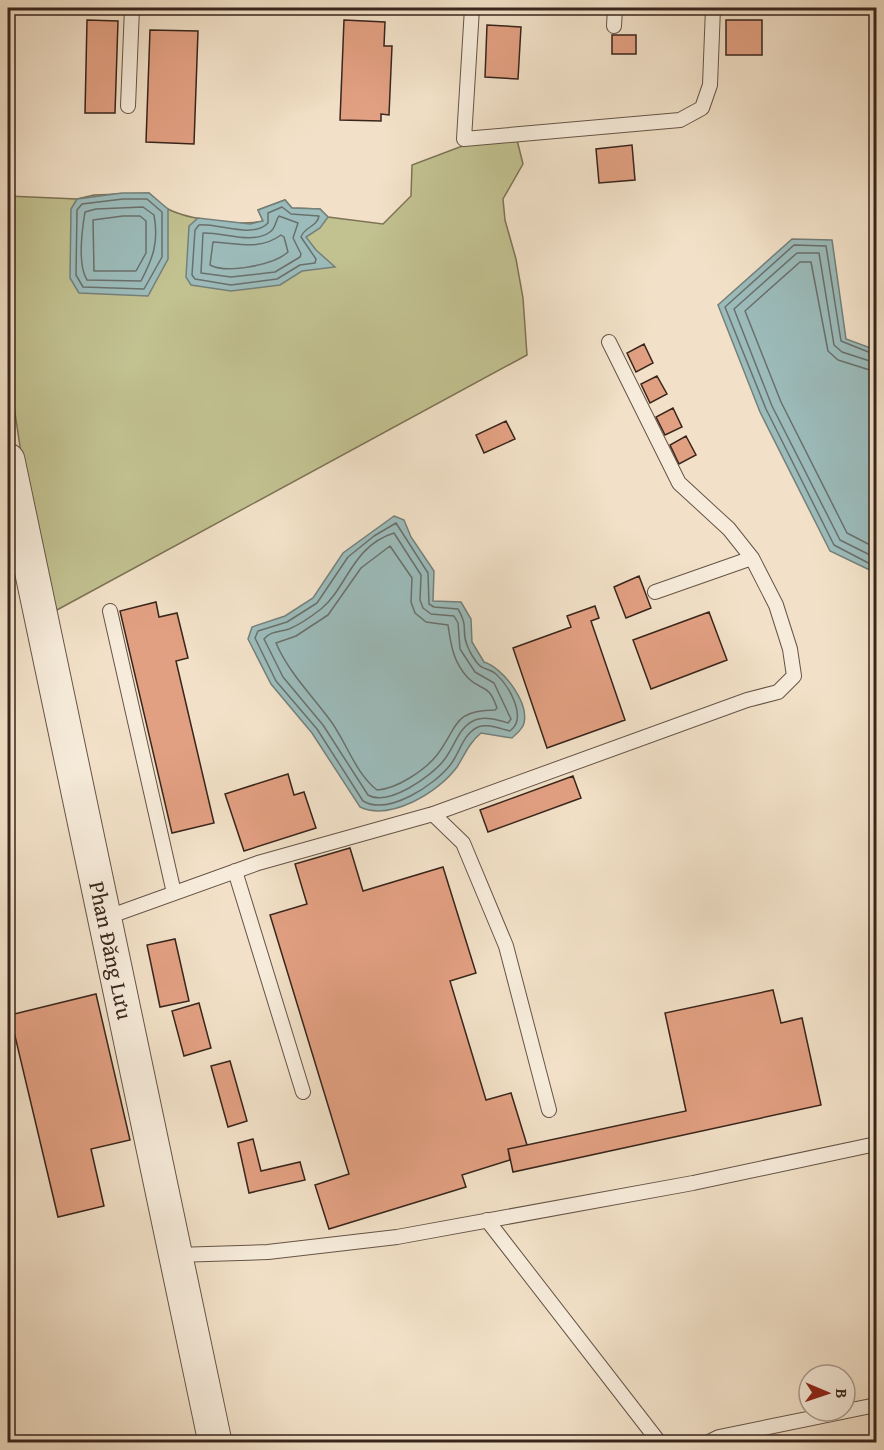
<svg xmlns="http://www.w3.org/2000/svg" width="884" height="1450" viewBox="0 0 884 1450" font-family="'Gentium Book Plus',serif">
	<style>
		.green { fill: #c2c190; stroke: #7d7356; stroke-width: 1.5 }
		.water { fill: #9cbcbb; stroke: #74807b; stroke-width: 1.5 }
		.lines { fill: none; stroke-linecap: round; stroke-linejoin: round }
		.shore { stroke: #6a706c; stroke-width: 1.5 }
		.building { fill: #e2a082; stroke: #38251c; stroke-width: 1.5 }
		.service-casing { stroke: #665447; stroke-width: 16 }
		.tertiary-casing { stroke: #665447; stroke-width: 35 }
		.service { stroke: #f7ecdb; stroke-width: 14 }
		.tertiary { stroke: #f7ecdb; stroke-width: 33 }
		.labels { text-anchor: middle; stroke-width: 6; stroke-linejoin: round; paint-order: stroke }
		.street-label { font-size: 22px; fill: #38251c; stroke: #f7ecdb }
	</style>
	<rect width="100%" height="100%" fill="#f2e1c8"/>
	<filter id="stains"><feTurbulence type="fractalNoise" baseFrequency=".00333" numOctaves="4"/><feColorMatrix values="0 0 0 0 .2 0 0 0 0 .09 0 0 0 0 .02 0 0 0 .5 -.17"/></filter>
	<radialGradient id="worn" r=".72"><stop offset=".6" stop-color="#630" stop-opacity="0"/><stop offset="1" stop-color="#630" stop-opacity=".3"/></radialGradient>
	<path class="green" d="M517 140 523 164 503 199 505 220 516 259 523 298 527 355 55 611 22 460 8 366V196L77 199 94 195 149 193C155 198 161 205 168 209 189 220 240 226 263 221L258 210 285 200 292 208 320 209 328 217 383 224 411 196 412 165 465 145Z"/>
	<path class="water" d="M122 193H149L168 209V259L148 296 79 293 70 278 71 209 77 199Z
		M285 200 292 208 320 209 328 217 320 228 306 237 316 250 335 267 302 271 280 285 231 291 191 285 186 277 189 226 198 218 250 224 263 221 258 210Z
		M792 239 832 240 846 339 876 350V573L830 551 760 412 718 305Z
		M394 516 404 520 411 537 434 571 433 601 461 602 471 619 472 642 484 662C503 668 529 702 524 723 523 729 517 733 512 738L481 733C469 743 465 754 457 767 438 793 390 821 360 807L312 733 271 684 248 639 252 627 285 616 313 598 343 553Z"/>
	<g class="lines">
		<path class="shore" d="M123 199H147L162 212V257L144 289 83 287 76 275 77 210 82 204Z
			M143 207 154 215C159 242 153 258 141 281L87 280C77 264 82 230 85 212L96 209Z
			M282 207 291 214 319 216C317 227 304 227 301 237L316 259 315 263 300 265 277 279 231 285 195 279 192 275 195 230 199 225C218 223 253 239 268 223V213Z
			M123 216H140L146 221V253L136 271H94L93 220Z
			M279 216 298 223 293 238 301 254 300 257 275 272 231 277 201 273 203 233C223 232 252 245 270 232 276 228 275 221 279 216Z
			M281 235 284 237 288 252C274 265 227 274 210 265L213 242C238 243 259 251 281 235Z
			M876 355 841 341 826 246 794 245 725 307 766 409 834 545 876 567
			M876 363 842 352 834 345 819 253H797L734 309 772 406 840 540 876 558
			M876 372 838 360 828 351 811 262H800L745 311 781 402 847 533 876 548
			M396 523 428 573 429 604 434 607 458 609C469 627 461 631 467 645 469 651 475 661 479 665 484 670 491 669 496 674 509 686 528 718 510 731 501 729 487 723 478 727 463 734 460 752 451 764 435 785 388 816 363 801L317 729 276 681 255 638 258 631 287 622 317 603 348 557 374 536Z
			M394 533 421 575 420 600 423 608 431 614 454 616 458 623 460 649 475 672 494 683 511 719 508 723C498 720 485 716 475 720 458 727 455 747 444 760 432 776 388 807 368 795L323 725 283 677 264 639C270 631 280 632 289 629 299 625 312 616 321 609 347 588 352 546 394 533Z
			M390 546 412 578 411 602 415 613 426 622 448 625C451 645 453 662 468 678 482 692 488 682 497 708L495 710C452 710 458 728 437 755 425 770 397 789 377 790 355 773 346 741 330 720 311 694 289 673 276 643L296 636 328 615 361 568Z"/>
	</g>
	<path class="building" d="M87 20 118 21 115 113H85Z
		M344 20 385 22 384 46H392L389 115 381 114V121L340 120Z
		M726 20H762V55H726Z
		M487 25 521 27 518 79 485 77Z
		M150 30 198 31 194 144 146 142Z
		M612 35H636V54H612Z
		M632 145 635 180 599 183 596 149Z
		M644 344 653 363 636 372 627 353Z
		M657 376 667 394 650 403 641 384Z
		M673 408 682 427 665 435 656 417Z
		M506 421 515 439 484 453 476 435Z
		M686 436 696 455 679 464 670 445Z
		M639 576 651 608 626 618 614 587Z
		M156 602 159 617 177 613 188 658 176 661 214 823 172 833 120 611Z
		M595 606 599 618 591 621 625 720 547 748 513 648 571 627 567 616Z
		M709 612 727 660 651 689 633 640Z
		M288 774 294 795 304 792 316 828 244 851 225 794Z
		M573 776 581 798 488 832 480 810Z
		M350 848 363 891 443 867 476 973 450 981 486 1100 511 1093 527 1145 508 1149 510 1160 462 1175 466 1187 329 1229 315 1185 349 1174 270 915 307 904 295 864Z
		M175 939 189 1001 160 1007 147 945Z
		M773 990 781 1023 802 1018 821 1105 513 1172 508 1149 686 1111 665 1013Z
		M96 994 130 1140 91 1149 104 1206 58 1217 10 1015Z
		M199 1003 211 1048 184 1056 172 1011Z
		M230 1061 247 1121 228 1127 211 1066Z
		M253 1139 261 1171 300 1162 305 1180 249 1193 238 1143Z"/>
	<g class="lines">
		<defs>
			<path id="service" d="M472 8 464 139 680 120 702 108 710 85 713 8
				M614 26 615 8
				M128 106 132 8
				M655 592 752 558
				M110 611 174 893
				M433 814 463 843 506 946 549 1110
				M235 871 303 1092
				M105 918 258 863 433 814 747 700 778 692 794 676 790 649 776 605 752 558 729 529 679 483 609 342
				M487 1220 659 1442
				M176 1255 268 1252 397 1237 693 1183 876 1144
				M709 1442 719 1437 876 1405"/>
			<g id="tertiary">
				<path id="s1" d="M8 460 215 1442"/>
			</g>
		</defs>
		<use href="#service" class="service-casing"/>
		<use href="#tertiary" class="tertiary-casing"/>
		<use href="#service" class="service"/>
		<use href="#tertiary" class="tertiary"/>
	</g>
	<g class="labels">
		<g class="street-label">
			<text dy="8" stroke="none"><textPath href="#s1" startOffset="501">Phan Đăng Lưu</textPath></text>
		</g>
	</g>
	<rect width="884" height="1450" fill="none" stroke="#f2e1c8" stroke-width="30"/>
	<rect x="9" y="9" width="866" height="1432" fill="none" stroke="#38251c" stroke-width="3"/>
	<rect x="15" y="15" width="854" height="1420" fill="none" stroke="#38251c" stroke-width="1.5"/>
	<g transform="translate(827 1393) rotate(92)"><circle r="28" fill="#f7ecdb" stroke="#ab9c8f" stroke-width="1.5"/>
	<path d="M0-4.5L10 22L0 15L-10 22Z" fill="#8f2418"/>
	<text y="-9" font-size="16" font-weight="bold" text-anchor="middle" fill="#38251c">B</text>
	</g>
	<rect width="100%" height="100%" filter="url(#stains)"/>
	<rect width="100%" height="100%" fill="url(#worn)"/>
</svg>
